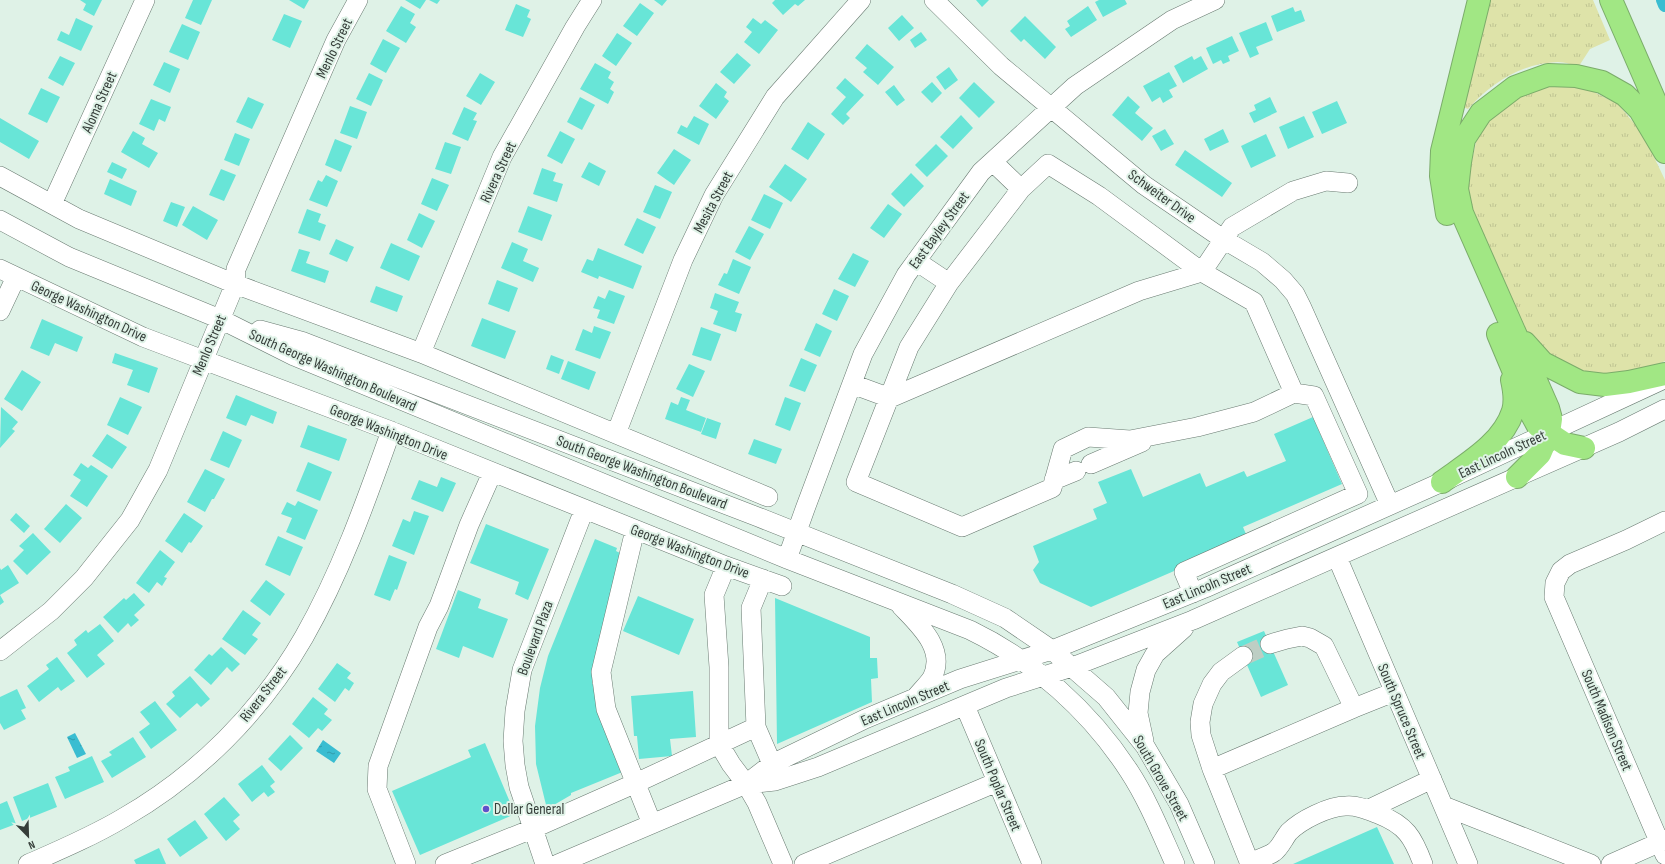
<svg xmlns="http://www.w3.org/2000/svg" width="1665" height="864" viewBox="0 0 1665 864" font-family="'Sofia Sans Condensed',sans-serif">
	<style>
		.grass { fill: url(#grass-tufts) }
		.water { fill: url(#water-ripples) }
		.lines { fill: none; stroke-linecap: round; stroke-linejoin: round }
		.canal { stroke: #3abdd1; stroke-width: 14 }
		.building { fill: #68e5d7 }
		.minor-tunnel { stroke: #bdcec4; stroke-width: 19; stroke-dasharray: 19 10; stroke-linecap: butt }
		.minor-casing { stroke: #697a71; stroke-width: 20 }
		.highway-casing { stroke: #7bac6a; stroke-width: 24 }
		.minor { stroke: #fff; stroke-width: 19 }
		.highway { stroke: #a1e784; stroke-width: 22 }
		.poi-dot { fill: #5f51ca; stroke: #dff2e7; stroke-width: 1.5 }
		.labels { text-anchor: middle; stroke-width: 4; stroke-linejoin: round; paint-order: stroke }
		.street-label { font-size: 15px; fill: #353d39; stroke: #dff2e7 }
		.poi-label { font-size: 15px; fill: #353d39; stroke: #dff2e7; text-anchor: start }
	</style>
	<defs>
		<pattern id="grass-tufts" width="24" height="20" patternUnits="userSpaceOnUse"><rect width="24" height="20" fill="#dee3a9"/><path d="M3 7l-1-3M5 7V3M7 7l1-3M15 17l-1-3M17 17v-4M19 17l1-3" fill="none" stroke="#bfc492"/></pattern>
		<pattern id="water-ripples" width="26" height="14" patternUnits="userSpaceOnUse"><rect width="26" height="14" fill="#3abdd1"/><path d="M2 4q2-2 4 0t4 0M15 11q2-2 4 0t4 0" fill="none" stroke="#329bab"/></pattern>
	</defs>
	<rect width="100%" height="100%" fill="#dff2e7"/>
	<path class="grass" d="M1489 0H1593L1610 40 1590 49 1579 66C1573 65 1565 62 1558 62 1522 63 1491 83 1468 109L1463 107Z
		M1567 84 1588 89 1618 104 1643 134 1665 180V361L1629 377H1584L1532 343 1514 311 1473 213 1467 184 1476 142 1486 124 1500 109 1518 97 1538 88Z"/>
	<path class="water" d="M75 733 86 754 77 758 67 737Z
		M323 740 341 753 334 763 316 751Z"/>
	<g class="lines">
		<path class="canal" d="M1663 0 1665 5"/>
	</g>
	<path class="building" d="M80 0H102L94 16 83 10 86 4Z
		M193 0H212L201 25 185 18Z
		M289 0H309L304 9Z
		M405 0H426L420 9Z
		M429 0H440L437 4Z
		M654 0H667L662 6Z
		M775 0H805L798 6 795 4 783 15 772 3Z
		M976 0H989L982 7Z
		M1099 0H1125L1127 4 1103 17 1095 2Z
		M640 3 654 13 637 36 623 26Z
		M516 4 530 10 527 17 531 19 523 37 505 30Z
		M401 6 415 14 410 23 416 27 406 43 386 31Z
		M1088 6 1097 20 1071 37 1065 29 1070 26 1067 21Z
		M1293 7 1295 12 1301 10 1305 21 1277 32 1271 16Z
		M284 14 302 21 290 48 272 40Z
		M902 15 914 28 899 41 888 28Z
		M1025 16 1056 47 1045 59 1024 39 1021 42 1010 31Z
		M76 18 93 26 81 51 57 40 61 31 69 35Z
		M753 18 761 24 765 20 778 30 759 54 744 42 752 32 746 27Z
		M1266 22 1273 40 1256 47 1259 54 1250 58 1239 33Z
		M182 24 200 32 188 60 169 52Z
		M921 32 927 40 915 48 910 40Z
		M617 33 632 43 616 66 602 56Z
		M1232 36 1239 51 1228 56 1230 61 1223 64 1221 60 1213 64 1206 48Z
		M383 39 400 48 386 73 370 64Z
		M867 44 894 67 878 85 863 72 867 68 855 58Z
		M737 53 751 65 734 84 720 72Z
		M60 56 75 63 63 86 48 78Z
		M1192 56 1194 60 1201 56 1208 69 1183 83 1174 66Z
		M164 62 180 69 170 93 153 85Z
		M595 63 611 72 608 78 614 82 610 89 614 92 608 104 580 89Z
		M949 67 958 80 945 90 936 77Z
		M1169 72 1177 86 1169 90 1173 97 1163 103 1160 97 1152 102 1143 86Z
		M369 73 383 80 371 106 356 99Z
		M480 73 495 82 481 105 466 96Z
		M845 78 864 95 846 114 850 118 843 125 831 114 846 97 836 88Z
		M932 82 942 93 932 103 921 92Z
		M974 82 995 102 979 118 959 98Z
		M716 83 727 92 724 97 729 101 716 119 699 106Z
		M894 85 905 100 897 106 885 92Z
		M41 88 60 97 47 123 28 114Z
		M1128 96 1140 107 1135 113 1153 128 1142 141 1112 115Z
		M248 97 264 104 252 129 236 122Z
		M580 97 595 105 582 130 567 122Z
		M1270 97 1277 112 1254 123 1249 113 1256 110 1254 105Z
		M151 99 171 107 165 122 159 119 154 131 139 124Z
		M1337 101 1347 123 1322 134 1312 112Z
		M350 106 367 112 357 139 340 133Z
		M464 107 477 113 473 120 477 121 468 141 452 134Z
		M961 115 973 128 953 149 940 137Z
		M694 116 709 124 699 145 677 133 681 125 687 128Z
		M1304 116 1314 137 1288 149 1279 127Z
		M0 118 39 141 29 159 0 142Z
		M808 122 825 134 808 160 791 149Z
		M1165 129 1174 144 1161 151 1152 136Z
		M1223 129 1229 142 1210 151 1204 139Z
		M133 131 145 138 142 144 158 153 149 168 121 152Z
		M560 131 575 139 562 164 547 156Z
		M235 133 250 139 239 166 224 160Z
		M1266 134 1276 156 1251 168 1241 146Z
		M335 139 352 146 341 172 325 165Z
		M445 142 461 147 451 174 435 169Z
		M936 144 948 156 927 177 915 165Z
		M674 149 691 160 674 185 657 173Z
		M1185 150 1232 183 1222 197 1175 165Z
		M112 162 127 169 122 179 107 172Z
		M589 162 606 171 599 186 581 177Z
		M785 164 807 179 791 202 769 187Z
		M542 168 556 173 553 181 563 184 557 202 533 194Z
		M221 169 236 175 224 201 209 195Z
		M911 173 924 186 904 207 891 194Z
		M326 175 338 181 327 207 309 200 318 180 322 182Z
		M432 178 449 185 437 211 421 204Z
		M110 179 137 191 131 206 104 194Z
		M655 185 672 192 660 219 643 212Z
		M764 194 783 203 770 229 751 220Z
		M171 202 185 207 177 227 163 221Z
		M888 204 902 214 884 238 870 228Z
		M193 206 218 220 207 240 182 225Z
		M528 206 552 215 542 241 518 232Z
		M307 209 321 214 318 222 326 225 320 241 298 233Z
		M419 213 435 221 422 248 407 240Z
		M637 218 656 227 643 254 624 245Z
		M749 226 764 234 750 260 735 252Z
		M336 239 354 247 347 262 329 254Z
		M512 242 528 249 523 261 539 268 533 282 501 268Z
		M391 243 420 256 409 281 380 268Z
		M598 248 642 266 633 289 599 276 598 279 581 272 587 259 593 261Z
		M299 249 310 252 306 263 329 271 325 283 291 271Z
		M853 253 869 261 855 287 838 279Z
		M733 259 751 267 739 294 718 285 724 273 727 274Z
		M497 280 518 288 509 312 488 304Z
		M376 286 403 296 397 312 370 302Z
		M834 289 849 296 837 321 822 314Z
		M609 290 625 296 614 324 597 318 600 310 593 308 598 296 605 299Z
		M715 293 739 302 735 312 742 314 736 332 713 324 718 311 710 308Z
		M482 318 516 331 505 359 471 346Z
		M42 319 83 337 77 352 55 343 49 356 30 348Z
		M816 323 832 331 820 357 804 350Z
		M594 326 611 332 600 359 575 350 583 329 592 333Z
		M701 327 721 334 711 361 692 355Z
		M115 353 158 368 149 393 127 385 133 370 112 363Z
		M551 355 564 360 559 374 546 369Z
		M801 358 817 365 805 392 789 386Z
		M568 361 596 372 589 390 561 379Z
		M689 364 705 371 693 397 676 389Z
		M22 370 41 382 22 411 4 399Z
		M236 395 277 412 273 424 251 415 246 426 226 418Z
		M120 397 142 407 128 435 107 425Z
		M681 397 690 400 686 410 706 418 701 432 665 419 671 402 678 405Z
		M785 397 801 403 790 431 775 425Z
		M1 407 18 422 12 429 15 431 0 448Z
		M1313 417 1342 484 1243 527 1248 539 1091 607 1040 583 1033 570 1039 562 1033 546 1097 519 1093 509 1107 503 1098 482 1131 469 1143 497 1200 473 1206 487 1244 471 1247 477 1286 461 1274 434Z
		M707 418 721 423 716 439 701 434Z
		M308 425 347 439 339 461 300 447Z
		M223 431 242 440 229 468 210 460Z
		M107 434 127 447 112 469 92 456Z
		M754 439 782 449 776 464 748 454Z
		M308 462 332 472 320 501 296 491Z
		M81 463 88 468 91 465 108 476 87 507 70 496 81 480 73 475Z
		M205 469 225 479 214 499H212L205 512 187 502Z
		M441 477 456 483 443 512 411 499 419 480 437 487Z
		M298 501 318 510 305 540 286 532 292 518 281 514 287 502 295 506Z
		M66 504 82 518 60 543 44 529Z
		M414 511 429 516 414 555 392 546 403 519 410 522Z
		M16 513 30 526 24 533 10 520Z
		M184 513 203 526 191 543 189 542 182 553 165 541Z
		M486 524 549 549 528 600 515 594 519 582 470 563Z
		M33 533 51 552 27 575 13 561 24 550 19 546Z
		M278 536 303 547 290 576 265 565Z
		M595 539 617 548 616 551 622 554 592 684 602 687 625 771 571 793V795L547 809 536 764 535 726 540 688 548 656Z
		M160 550 175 562 164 577 167 578 162 586 157 582 149 593 136 583Z
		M389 555 407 562 397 590 395 589 390 601 374 595Z
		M8 565 19 583 0 595V568L1 570Z
		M266 580 285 594 270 616 250 601Z
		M458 590 481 599 478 608 508 619 493 658 463 646 459 658 436 649Z
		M134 593 145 605 134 615 139 620 131 627 128 623 118 633 103 617 124 598 126 600Z
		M0 595 4 602 0 605Z
		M638 596 694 619 679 655 623 631Z
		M775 598 870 637V658H877L878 678 871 679 872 702 777 744Z
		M243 610 261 623 252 635 258 639 245 655 222 639Z
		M100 624 114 641 97 655 105 664 87 678 67 653 77 645 74 640 86 630 88 633Z
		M1264 631 1288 685 1261 697 1237 642Z
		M221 647 240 664 232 672 227 667 211 685 194 670 209 654 212 656Z
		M57 657 75 681 61 691 58 687 39 702 27 686 49 669 46 665Z
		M337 663 351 673 347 678 354 683 349 691 345 688 335 702 318 689Z
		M190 676 210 699 201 707 197 703 180 718 166 704 175 696 172 692Z
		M17 689 26 708 21 710 26 719 4 730 0 723V697Z
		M693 691 696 737 670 739 672 756 639 759 637 736H634L631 696Z
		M313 697 328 709 324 714 332 720 322 731 318 728 309 738 292 724Z
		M155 701 177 730 151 749 139 732 150 724 140 712Z
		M290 735 303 748 281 771 268 759Z
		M133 737 146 757 112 778 101 761 112 755 109 752Z
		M485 743 515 814 420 855 392 791 471 757 468 750Z
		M92 756 104 782 65 799 55 777 70 771 68 767Z
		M262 765 275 782 270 786 275 792 268 797 264 792 252 802 238 784Z
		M48 783 57 807 22 821 13 797Z
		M224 797 240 815 233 821 240 829 226 841 204 814Z
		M7 801 16 824 0 830V804Z
		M195 820 208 838 180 857 167 839Z
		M1377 827 1394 864H1293Z
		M159 848 166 864H136L134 860Z"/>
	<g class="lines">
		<path class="minor-tunnel" d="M1243 656 1270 644"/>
		<defs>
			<path id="minor" d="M934 0 1001 66 1144 185 1223 239 1262 262 1283 280 1295 294 1302 308 1390 505
				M993 162 1021 189
				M1048 164 1099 196 1202 272 1254 302 1294 393 1254 412 1197 427 1130 440 1088 437 1063 449 1052 488 962 527 856 482 909 347 949 283 1021 189Z
				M0 176 79 219 235 284 421 353 768 497
				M52 204 145 0
				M0 220 69 257 220 319 294 356 787 559 970 630C1034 661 1090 711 1129 771 1148 800 1161 833 1175 864
				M916 261 949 283
				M0 269 143 337 391 431 726 566 782 586
				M0 311 16 277
				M260 330 304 342 758 517 952 594 1005 618 1052 650 1106 697 1145 746 1179 804 1205 864
				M421 353 502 157 575 27 592 0
				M852 384 890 398 1139 291 1202 272 1232 227 1293 191 1326 181 1348 183
				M616 434 683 260 714 195 775 97 861 0
				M1091 464 1142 442
				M1054 480 1076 471
				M1665 521 1626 540 1570 564 1561 571 1555 583 1554 597 1665 855
				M635 530 601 672 606 709 652 824
				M1337 557 1468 864
				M787 559 805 509 863 354 906 275 981 172 1075 86 1172 20 1215 0
				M726 566 714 595 719 667V744L731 764 746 784 757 803 783 864
				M763 579 751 608 756 727 772 764
				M1193 593 1184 572 1358 494 1314 396 1294 393
				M901 606C918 624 947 649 932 678 928 684 921 691 916 697
				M1270 644 1287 639 1302 636 1310 638 1324 646 1354 708
				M0 651 51 611 84 578 130 520 158 470 235 284 236 269 336 40 358 0
				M1243 656 1221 672 1212 684 1203 704 1200 722 1201 735 1212 769 1250 864
				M965 706 1032 864
				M1144 741 1138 713 1140 692 1146 670 1155 654 1184 628
				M1212 769 1354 708 1394 692
				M746 784 775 781 818 767 1006 688 1072 667 1193 620 1619 432 1665 409
				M1444 806 1591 864
				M1367 810 1432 779
				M1249 863C1257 859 1267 857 1274 852 1280 848 1284 838 1289 832 1301 820 1329 806 1346 806 1358 805 1368 810 1378 814 1406 825 1413 837 1423 864
				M28 864C60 850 93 836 123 818 198 775 261 712 304 637 341 572 366 501 391 431
				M406 864 377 789 378 766 428 627 439 606 469 525 492 473
				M445 864 532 829 636 783 756 727
				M545 864 519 787 515 765 513 741 515 711 522 670 584 510
				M558 864 746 784 772 764 865 719 960 679 1052 650 1205 588 1442 482 1662 380
				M804 864 997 782
				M1611 864 1665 840"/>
			<path id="highway" d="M1611 0 1665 124
				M1447 214 1441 176 1442 151 1479 0
				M1498 334 1532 415 1538 426 1565 444 1584 448
				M1525 343 1543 363 1580 382 1605 385 1629 382 1665 374
				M1517 477 1540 454 1549 433 1551 419 1548 408 1462 213 1457 189 1460 162 1464 139 1481 113 1515 87 1548 75 1576 76 1602 82 1625 95 1640 110 1665 152
				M1442 482C1468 463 1503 443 1513 411 1516 401 1514 389 1512 380"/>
		</defs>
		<use href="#minor" class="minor-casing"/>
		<use href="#highway" class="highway-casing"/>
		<use href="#minor" class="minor"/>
		<use href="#highway" class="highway"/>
	</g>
	<circle class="poi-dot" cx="486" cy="809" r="4"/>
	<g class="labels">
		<g class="street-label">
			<text transform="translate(334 48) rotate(-64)" y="5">Menlo Street</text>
			<text transform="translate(99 102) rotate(-66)" y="5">Aloma Street</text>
			<text transform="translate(498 172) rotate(-65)" y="5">Rivera Street</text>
			<text transform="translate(1162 196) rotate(36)" y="5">Schweiter Drive</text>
			<text transform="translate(713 202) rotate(-62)" y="5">Mesita Street</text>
			<text transform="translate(939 230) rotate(-54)" y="5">East Bayley Street</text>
			<text transform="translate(89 311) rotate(25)" y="5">George Washington Drive</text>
			<text transform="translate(209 345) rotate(-67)" y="5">Menlo Street</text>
			<text transform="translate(333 370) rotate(24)" y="5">South George Washington Boulevard</text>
			<text transform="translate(389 432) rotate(22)" y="5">George Washington Drive</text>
			<text transform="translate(1502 454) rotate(-25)" y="5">East Lincoln Street</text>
			<text transform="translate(642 472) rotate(21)" y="5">South George Washington Boulevard</text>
			<text transform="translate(690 551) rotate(21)" y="5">George Washington Drive</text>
			<text transform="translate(1207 586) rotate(-23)" y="5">East Lincoln Street</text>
			<text transform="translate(535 638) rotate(-70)" y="5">Boulevard Plaza</text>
			<text transform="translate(263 694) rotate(-52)" y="5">Rivera Street</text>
			<text transform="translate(905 703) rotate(-23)" y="5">East Lincoln Street</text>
			<text transform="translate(1402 711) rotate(67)" y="5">South Spruce Street</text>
			<text transform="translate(1607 720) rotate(67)" y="5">South Madison Street</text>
			<text transform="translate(1161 778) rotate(60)" y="5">South Grove Street</text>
			<text transform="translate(998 785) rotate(67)" y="5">South Poplar Street</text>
		</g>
		<g class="poi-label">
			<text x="494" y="814">Dollar General</text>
		</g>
	</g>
	<g transform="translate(28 836) rotate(157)" stroke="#dff2e7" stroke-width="3" paint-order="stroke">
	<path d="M0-3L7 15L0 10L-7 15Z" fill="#353d39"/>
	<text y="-6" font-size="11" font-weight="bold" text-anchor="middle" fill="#353d39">N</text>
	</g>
</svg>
